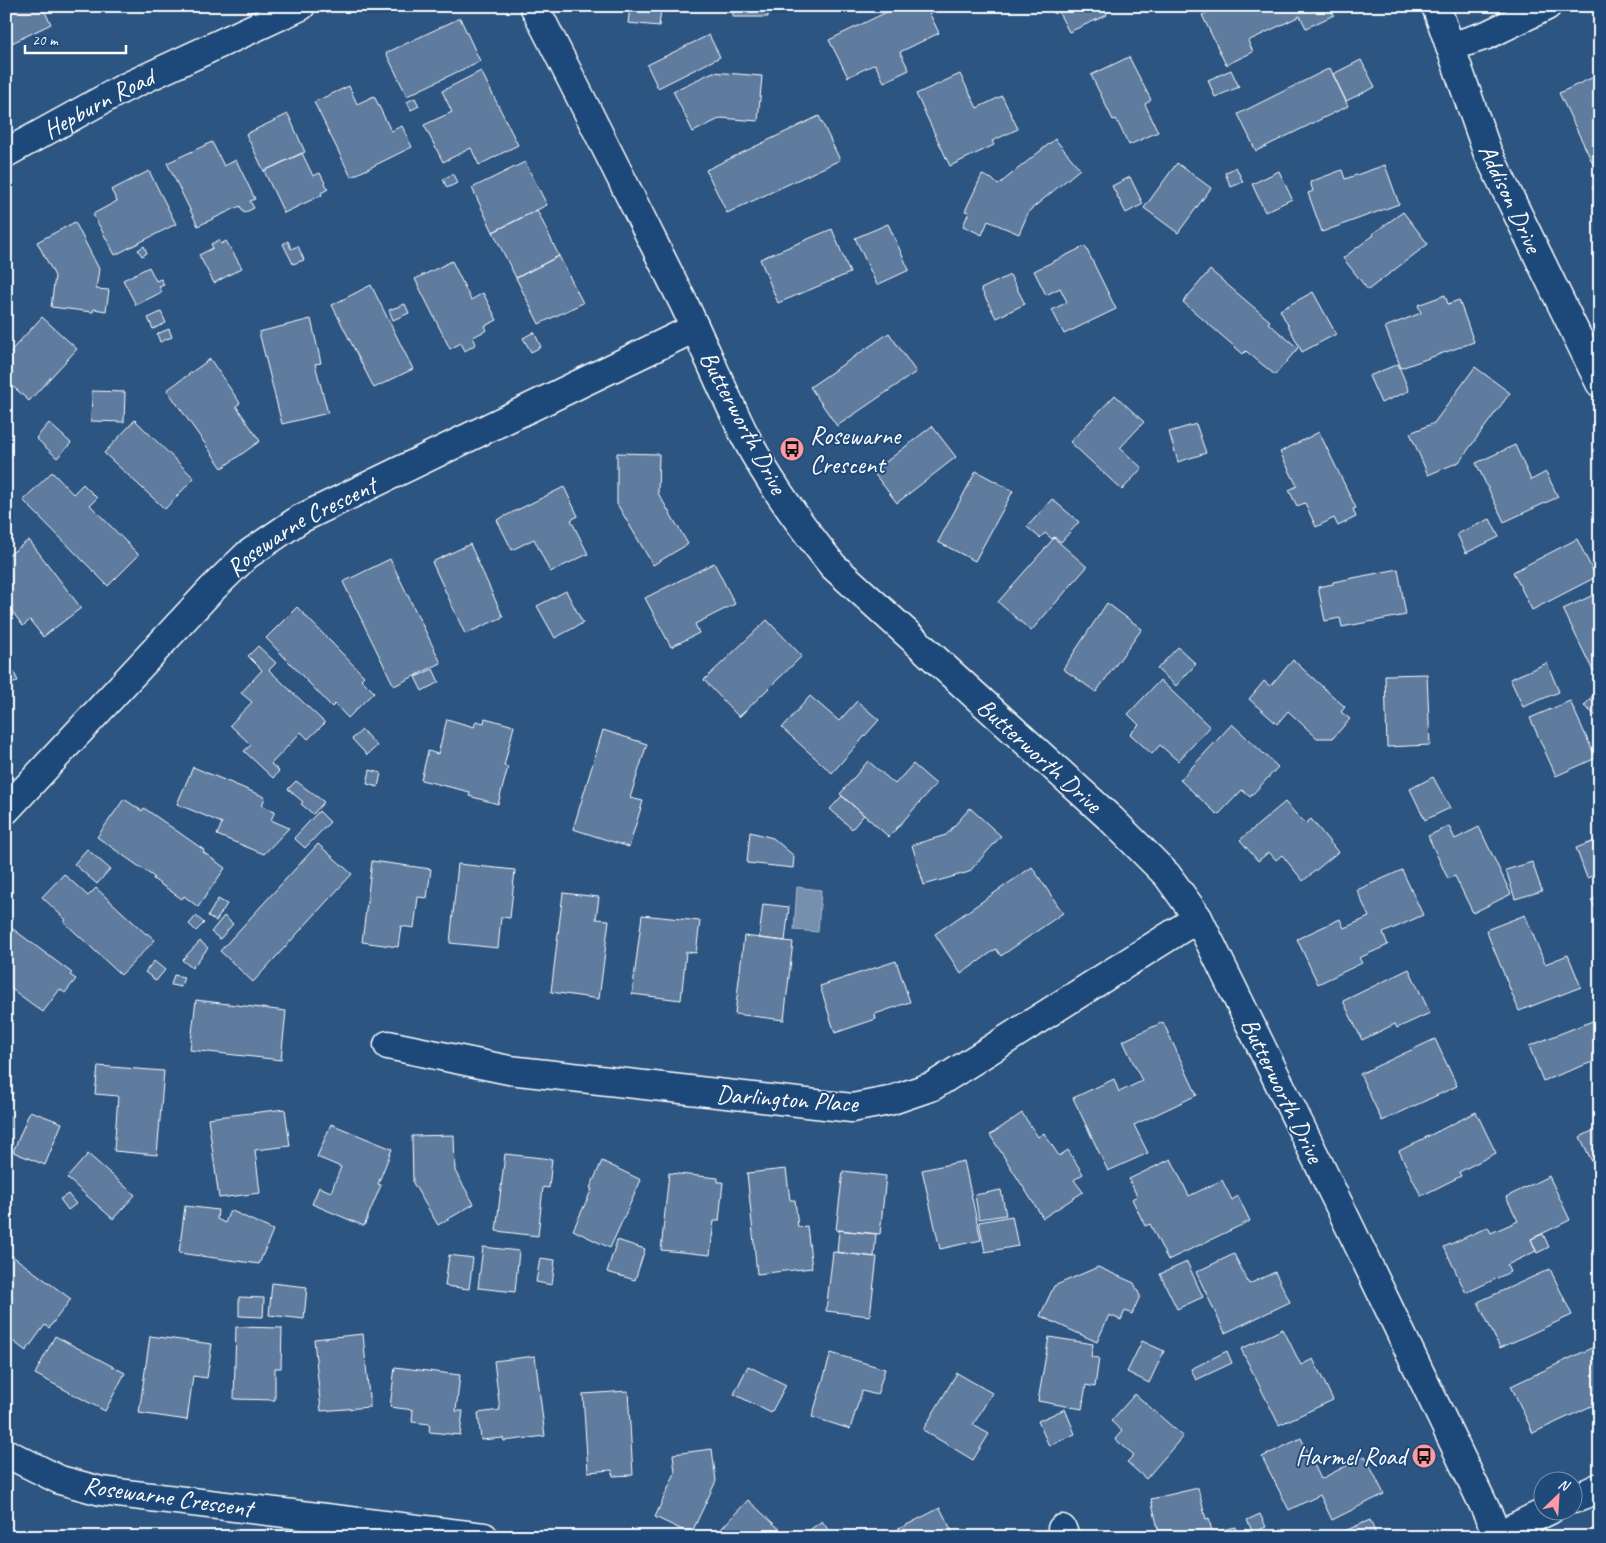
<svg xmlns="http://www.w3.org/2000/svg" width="1606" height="1543" viewBox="0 0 1606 1543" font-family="Caveat,sans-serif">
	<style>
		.water { fill: #748fad; stroke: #acbcce }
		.building { fill: #5e7c9f; stroke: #fff }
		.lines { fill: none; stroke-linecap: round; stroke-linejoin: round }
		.minor-casing { stroke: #fff; stroke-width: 31 }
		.major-casing { stroke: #fff; stroke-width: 31 }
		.minor { stroke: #1f4a7a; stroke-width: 28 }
		.major { stroke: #1f4a7a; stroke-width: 28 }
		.labels { text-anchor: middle; stroke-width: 4; stroke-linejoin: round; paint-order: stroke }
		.street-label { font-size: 25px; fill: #fff; stroke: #1f4a7a }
		.poi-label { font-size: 25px; fill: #fff; stroke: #1f4a7a; text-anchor: start }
	</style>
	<rect width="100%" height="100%" fill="#2c5582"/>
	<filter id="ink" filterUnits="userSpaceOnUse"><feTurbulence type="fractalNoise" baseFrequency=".02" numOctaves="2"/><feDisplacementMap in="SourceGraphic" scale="10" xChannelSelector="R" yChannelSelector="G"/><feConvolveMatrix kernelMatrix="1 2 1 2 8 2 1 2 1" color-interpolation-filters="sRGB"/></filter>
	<g filter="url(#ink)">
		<path class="water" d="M797 887 821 890 818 932 794 930Z"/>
		<path class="building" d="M6 6H42L51 24 12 43 6 30Z
			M676 6H687L686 12 676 11Z
			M733 6H768V17H733Z
			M899 6H926L939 33 900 52 909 70 884 82 875 64 848 77 829 40Z
			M1050 6H1103L1107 15 1069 32 1058 11 1054 14Z
			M1221 6H1330L1334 15 1306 28 1300 16 1248 41 1253 52 1226 65 1202 15Z
			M630 7 661 10 659 26 628 23Z
			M460 18 480 61 407 96 386 53Z
			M709 35 720 57 658 88 647 65Z
			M1129 57 1151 100 1145 104 1158 132 1129 145 1116 119 1113 120 1091 75Z
			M1361 60 1375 87 1346 101 1333 74Z
			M1330 68 1348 106 1256 151 1238 114Z
			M1231 70 1239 87 1215 97 1208 80Z
			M481 71 518 145 479 165 471 148 443 162 424 125 452 112 442 91Z
			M713 72 762 76 758 121 721 118 693 132 673 91Z
			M960 74 977 108 1002 96 1018 129 992 141 994 145 950 166 916 94Z
			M1598 75 1600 78V170L1597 172 1559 93Z
			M349 86 357 104 374 96 391 131 402 126 412 147 351 177 314 102Z
			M415 98 419 106 411 110 407 102Z
			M288 114 305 152 264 171 246 134Z
			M819 116 840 160 727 213 706 170Z
			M1055 139 1080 169 1029 211 1019 234 988 221 982 235 963 226 969 212 965 211 982 175 992 179 998 185Z
			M212 142 224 166 236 160 255 199 250 201 254 208 244 213 240 206 198 226 167 163Z
			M302 153 313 176 320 173 328 189 321 193 322 195 284 213 264 171Z
			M525 162 547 205 493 232 472 188Z
			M1177 163 1211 188 1178 233 1144 208Z
			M1385 165 1399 204 1322 232 1308 193 1313 191 1310 182 1342 170 1345 179Z
			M1236 167 1243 182 1231 187 1225 173Z
			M149 171 176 224 115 255 93 214 117 201 111 190Z
			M1279 171 1292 199 1265 212 1252 184Z
			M453 174 457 183 447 188 443 179Z
			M1130 177 1143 204 1126 213 1112 186Z
			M1600 183V203L1592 187Z
			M537 210 559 256 516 278 493 232Z
			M1403 212 1428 244 1368 290 1343 258 1374 235 1372 234Z
			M75 222 99 269 96 289 109 290 106 311 94 309 93 312 51 307 55 276 37 242Z
			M888 224 909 270 877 285 855 238Z
			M832 229 850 273 778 303 760 259Z
			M219 240 221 244 226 241 242 268 214 283 199 255 213 248 211 244Z
			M288 241 291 249 298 246 304 260 293 264 283 244Z
			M144 246 147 253 142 256 138 250Z
			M1085 246 1116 309 1064 334 1052 310 1067 302 1060 288 1046 295 1034 271Z
			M559 256 583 303 539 324 516 278Z
			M452 261 471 300 483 293 497 320 485 326 487 330 473 337 476 344 465 351 461 343 450 349 415 279Z
			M149 267 156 281 161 279 164 285 159 287 162 292 136 305 123 280Z
			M1210 270 1270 321 1268 323 1298 348 1275 375 1246 351 1243 354 1183 302Z
			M1010 275 1025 304 996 318 981 289Z
			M371 285 413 369 374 388 332 305Z
			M1313 292 1336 334 1302 352 1280 310Z
			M1445 295 1448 304 1459 300 1474 342 1401 368 1385 327 1421 313 1418 305Z
			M405 304 409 313 393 320 389 310Z
			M161 312 166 323 153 329 148 318Z
			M42 317 77 349 29 401 6 380V356Z
			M311 319 321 363 315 364 328 413 282 424 259 332Z
			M169 329 172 337 160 342 157 334Z
			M534 332 541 347 531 352 523 338Z
			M889 333 916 372 837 426 810 387Z
			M210 359 240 403 236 406 260 441 222 468 167 390Z
			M1398 364 1409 391 1381 403 1369 376Z
			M1475 367 1510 393 1459 462 1428 475 1410 433 1434 423Z
			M92 391 125 392 124 422 91 421Z
			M1115 395 1144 422 1120 448 1142 468 1122 490 1070 442Z
			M135 420 194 478 165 509 104 453Z
			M49 423 71 443 57 458 36 438Z
			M1196 424 1206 453 1178 462 1169 432Z
			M932 426 956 457 897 503 873 472Z
			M1319 432 1356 508 1353 509 1356 517 1338 526 1334 518 1316 527 1305 503 1297 506 1289 490 1297 486 1280 452Z
			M1515 445 1531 480 1546 472 1558 497 1504 522 1476 463Z
			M617 453 659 454 658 493 688 544 653 565 617 504Z
			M976 471 1013 491 975 561 938 542Z
			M52 472 73 494 83 484 97 498 90 505 139 555 108 586 23 500Z
			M564 487 578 516 571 520 588 554 550 572 534 539 512 550 497 520Z
			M1052 499 1079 522 1061 542 1054 537 1052 539 1045 533 1040 538 1027 527Z
			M1490 519 1499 537 1466 553 1457 534Z
			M1054 538 1087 567 1031 631 998 602Z
			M1577 539 1596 577 1532 610 1513 572Z
			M29 540 81 608 43 637 30 620 23 626 6 603V557Z
			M470 544 503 617 465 634 432 562Z
			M390 559 441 663 394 686 343 582Z
			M714 563 735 604 695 624 699 633 671 647 645 598Z
			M1398 569 1406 615 1342 627 1340 618 1325 621 1318 587 1333 584V582Z
			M566 591 583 623 555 638 537 606Z
			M1600 592V668L1593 671 1563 609Z
			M1107 603 1142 629 1096 692 1063 669Z
			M297 607 364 676 361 679 374 692 348 718 335 704 332 707 266 638Z
			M767 620 802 656 739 717 704 680Z
			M258 646 276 663 269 670 325 723 308 739 301 732 271 764 279 771 273 778 244 751 251 745 230 725 252 702 241 693 262 670 248 656Z
			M1178 647 1196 664 1176 686 1157 669Z
			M6 656 18 681 6 687Z
			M1293 660 1345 707 1341 712 1350 719 1333 738H1317L1288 711 1277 724 1249 699 1264 681 1270 686Z
			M1547 663 1559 692 1523 707 1510 679Z
			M433 669 439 682 422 691 415 677Z
			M1427 674 1430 745 1387 747 1385 675Z
			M1160 680 1210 727 1178 761 1160 745 1152 754 1130 734 1139 725 1128 714Z
			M1600 687V719L1584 706Z
			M810 696 839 721 857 701 879 720 832 773 782 728Z
			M1570 701 1596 758 1556 776 1530 718Z
			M485 718 514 726 504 766 508 767 498 804 469 796 470 792 421 780 428 751 438 754 447 719 474 727 476 721 484 723Z
			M1232 724 1278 767 1250 797 1242 790 1218 815 1180 780Z
			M362 730 377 746 367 755 352 739Z
			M603 730 647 744 630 798 643 801 629 847 573 829Z
			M868 761 895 784 913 764 936 784 889 837 840 794Z
			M193 767 265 797 262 806 275 811 271 820 289 828 264 854 217 835 222 823 177 804Z
			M370 770 381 773 378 787 367 784Z
			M1433 777 1450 808 1425 820 1410 789Z
			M296 781 324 802 313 814 301 804 303 802 288 789Z
			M842 796 864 815 852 829 830 809Z
			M124 799 142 811 144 808 204 850 203 852 225 868 198 907 184 896 182 899 153 879 154 877 97 837Z
			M1285 802 1305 824 1311 819 1338 852 1303 881 1282 855 1276 860 1269 852 1258 861 1240 840Z
			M970 808 1001 836 969 872 924 885 912 845 946 835Z
			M319 811 330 822 305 848 294 838Z
			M1449 826 1455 839 1479 827 1511 894 1473 913 1455 876 1448 879 1428 836Z
			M750 832 773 838 794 856 793 868 747 863Z
			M1600 839V873L1587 878 1576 848Z
			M318 844 352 874 253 982 220 951Z
			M87 849 110 869 97 884 74 864Z
			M372 861 431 869 427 898 418 897 414 928 401 926 398 947 362 942Z
			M1532 862 1542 891 1515 899 1506 870Z
			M458 864 515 870 510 918 501 917 498 948 450 943Z
			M1032 867 1063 913 1001 956 996 949 961 974 935 934Z
			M1402 870 1423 915 1383 933 1388 945 1359 958 1362 963 1318 984 1297 939 1340 919 1344 928 1369 917 1357 890Z
			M64 874 88 896 96 888 146 934 147 933 155 940 121 975 64 922 66 920 42 897Z
			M563 893 599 897 596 919 609 920 599 999 551 992Z
			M1600 895V914L1591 901Z
			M218 899 227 904 216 921 208 916Z
			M763 904 789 907 785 941 759 938Z
			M642 915 700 921 696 953 686 952 681 1000 632 994Z
			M1525 915 1545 964 1568 955 1581 987 1519 1011 1486 930Z
			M196 916 204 923 196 931 189 924Z
			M224 916 233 924 220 939 211 932Z
			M13 929 72 973 70 975 76 979 65 993 60 989 43 1012 6 985V938Z
			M744 936 793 942 784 1020 735 1014Z
			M200 941 208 948 192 968 182 960Z
			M154 961 165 970 156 981 145 972Z
			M896 961 910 1002 875 1014 876 1019 835 1033 820 986Z
			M1409 969 1430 1013 1397 1028 1395 1024 1362 1040 1343 1001Z
			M174 975 184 977 181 987 171 985Z
			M196 1000 286 1011 281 1060 190 1050Z
			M1600 1018V1059L1543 1081 1529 1046Z
			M1163 1022 1197 1095 1134 1125 1148 1153 1108 1171 1073 1098 1114 1079 1119 1092 1142 1081 1123 1041Z
			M6 1026 10 1027 6 1040Z
			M1435 1039 1457 1086 1382 1121 1360 1074Z
			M98 1066 164 1071 157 1155 114 1151 118 1096 95 1094Z
			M6 1090 13 1092 10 1100 6 1098Z
			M285 1109 290 1146 255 1150 260 1193 219 1198 208 1118Z
			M30 1111 62 1123 45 1165 13 1152Z
			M1476 1112 1496 1153 1459 1172 1461 1176 1421 1196 1399 1151Z
			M1022 1113 1038 1137 1044 1133 1059 1156 1068 1150 1083 1174 1074 1180 1083 1192 1043 1218 990 1135Z
			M6 1116H10V1160H6Z
			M331 1124 392 1149 378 1184 381 1185 364 1226 312 1204 319 1187 331 1192 341 1167 317 1157Z
			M1600 1127V1178L1580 1137Z
			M454 1135 455 1171 474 1204 438 1225 413 1183 412 1136Z
			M88 1154 135 1195 113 1219 67 1178Z
			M505 1154 552 1159 549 1188 543 1187 538 1236 496 1231Z
			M1171 1159 1189 1196 1222 1180 1232 1200 1238 1196 1250 1221 1168 1260 1150 1224 1145 1226 1132 1199 1137 1196 1129 1179Z
			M602 1161 641 1180 610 1248 573 1230 592 1189 590 1188Z
			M964 1161 981 1240 940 1249 922 1170Z
			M786 1169 790 1200H795L798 1227 807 1226 812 1268 757 1274 747 1173Z
			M843 1171 886 1176 880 1234 836 1230Z
			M669 1173 718 1178V1182H723L719 1221H714L710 1255 661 1250Z
			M1549 1176 1570 1220 1531 1239 1536 1251 1507 1265 1510 1272 1466 1293 1444 1247 1488 1227 1491 1233 1518 1221 1506 1197Z
			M1001 1190 1006 1215 979 1219 975 1195Z
			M68 1194 76 1204 68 1210 60 1199Z
			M185 1206 218 1210 217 1219 225 1223 230 1210 273 1230 259 1264 179 1253Z
			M1012 1216 1018 1246 985 1252 979 1222Z
			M839 1230 876 1234 874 1257 837 1252Z
			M1543 1234 1549 1247 1537 1253 1531 1239Z
			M617 1240 645 1249 635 1280 607 1272Z
			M483 1247 519 1251 515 1292 478 1288Z
			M833 1252 877 1257 870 1316 826 1311Z
			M1234 1254 1249 1284 1275 1272 1290 1302 1225 1333 1196 1272Z
			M11 1255 71 1299 49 1328 45 1325 26 1351 6 1336V1262Z
			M449 1255 473 1258 469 1289 445 1286Z
			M540 1258 555 1260 552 1285 536 1282Z
			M1187 1262 1203 1297 1177 1309 1160 1274Z
			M1098 1267 1134 1283 1140 1296 1132 1314 1125 1311 1121 1320 1109 1315 1097 1342 1040 1316 1054 1286Z
			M1550 1269 1572 1315 1500 1348 1478 1302Z
			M272 1283 307 1287 304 1319 269 1315Z
			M239 1297 264 1298 263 1317 239 1316Z
			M236 1327 282 1328 281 1368H275V1400L234 1399Z
			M1283 1329 1301 1365 1313 1359 1333 1400 1279 1425 1241 1349Z
			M363 1334 370 1407 321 1411 314 1339Z
			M55 1336 125 1373 105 1411 35 1374Z
			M150 1336 212 1344 207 1378 193 1376 187 1420 139 1413Z
			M1049 1337 1093 1344 1091 1357 1099 1358 1095 1387 1086 1385 1082 1409 1038 1401Z
			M1142 1341 1164 1351 1149 1383 1127 1372Z
			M1600 1344V1402L1533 1433 1511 1386Z
			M1227 1351 1232 1363 1196 1380 1191 1369Z
			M831 1353 885 1369 877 1395 862 1391 850 1429 812 1417Z
			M535 1356 545 1436 504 1441 503 1438 481 1440 478 1413 500 1410 494 1361Z
			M748 1366 786 1385 771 1413 734 1394Z
			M395 1367 460 1375 456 1411H463L460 1435 429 1432 430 1424 412 1422 413 1410 390 1407Z
			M957 1373 992 1393 973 1425 989 1434 973 1460 923 1430Z
			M628 1391 633 1475 613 1476 612 1470 588 1472 583 1394Z
			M1135 1394 1183 1436 1146 1479 1127 1462 1134 1455 1115 1439 1122 1431 1111 1421Z
			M1065 1409 1075 1434 1049 1446 1038 1421Z
			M1301 1438 1321 1479 1365 1456 1384 1494 1332 1520 1320 1495 1289 1510 1262 1457Z
			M712 1449 716 1481 691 1534 655 1517 675 1473 673 1454Z
			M1198 1488 1206 1519 1209 1518 1212 1532 1236 1527 1238 1537H1160L1151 1499Z
			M748 1500 788 1537H729L721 1529Z
			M940 1508 955 1537H883Z
			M1260 1514 1266 1527 1253 1533 1247 1520Z
			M1370 1520 1377 1537H1331Z
			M822 1521 833 1537H800Z"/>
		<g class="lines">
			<defs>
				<g id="minor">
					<path d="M534 6C585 105 634 204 684 304 705 348 724 394 746 438 770 484 801 526 833 566L1111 819 1167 875 1198 918 1343 1213 1499 1537"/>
					<path d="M1436 6 1487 151 1600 383"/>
					<path d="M1450 47 1487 35 1547 6"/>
					<path id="s1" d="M6 810 212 589 247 555 300 519 695 328"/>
					<path d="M388 1045 509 1070 852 1108 889 1101 933 1086 1198 918"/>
					<path d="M6 1453 60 1480 101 1491 484 1537"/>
					<path d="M1574 1499 1600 1487"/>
					<path d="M1062 1529 1065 1537"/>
					<path d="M1498 1535 1550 1510"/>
				</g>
				<g id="major">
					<path id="s2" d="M6 153 122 89 301 6"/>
				</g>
			</defs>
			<use href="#minor" class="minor-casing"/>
			<use href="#major" class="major-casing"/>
			<use href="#minor" class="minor"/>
			<use href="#major" class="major"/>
		</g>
	</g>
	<defs>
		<symbol id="bus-disc" viewBox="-11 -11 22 22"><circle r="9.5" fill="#ff9aa2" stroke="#1f4a7a"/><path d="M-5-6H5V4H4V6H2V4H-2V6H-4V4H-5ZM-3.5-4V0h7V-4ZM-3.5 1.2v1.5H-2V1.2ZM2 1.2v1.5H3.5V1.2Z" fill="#111"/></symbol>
	</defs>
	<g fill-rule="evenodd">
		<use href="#bus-disc" x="778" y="435" width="28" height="28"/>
		<use href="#bus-disc" x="1410" y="1442" width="28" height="28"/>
	</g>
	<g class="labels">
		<g class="street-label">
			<text dy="9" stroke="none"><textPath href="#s2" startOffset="105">Hepburn Road</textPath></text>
			<text transform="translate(1511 198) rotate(65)" y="9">Addison Drive</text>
			<text transform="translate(744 422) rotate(62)" y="9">Butterworth Drive</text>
			<text dy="9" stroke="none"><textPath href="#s1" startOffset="412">Rosewarne Crescent</textPath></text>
			<text transform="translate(1040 755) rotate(42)" y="9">Butterworth Drive</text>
			<text transform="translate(1283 1090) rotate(64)" y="9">Butterworth Drive</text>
			<text transform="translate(787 1098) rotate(4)" y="9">Darlington Place</text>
			<text transform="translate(168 1496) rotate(8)" y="9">Rosewarne Crescent</text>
		</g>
		<g class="poi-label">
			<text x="810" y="444">Rosewarne<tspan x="810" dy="29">Crescent</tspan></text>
			<text x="1406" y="1465" text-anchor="end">Harmel Road</text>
		</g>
	</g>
	<rect width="1606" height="1543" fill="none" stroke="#1f4a7a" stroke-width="25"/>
	<rect x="12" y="12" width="1581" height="1518" fill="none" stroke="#fff" stroke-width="2" filter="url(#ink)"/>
	<g transform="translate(1558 1496) rotate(25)"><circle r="24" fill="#1f4a7a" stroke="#7992af"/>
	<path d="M0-4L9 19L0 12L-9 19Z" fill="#ff9aa2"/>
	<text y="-8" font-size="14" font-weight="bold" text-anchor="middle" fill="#ffffff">N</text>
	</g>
	<path d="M25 45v8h101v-8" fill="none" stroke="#ffffff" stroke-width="2.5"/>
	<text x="32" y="45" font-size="15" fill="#ffffff" stroke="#1f4a7a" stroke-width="4" paint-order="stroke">20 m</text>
</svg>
